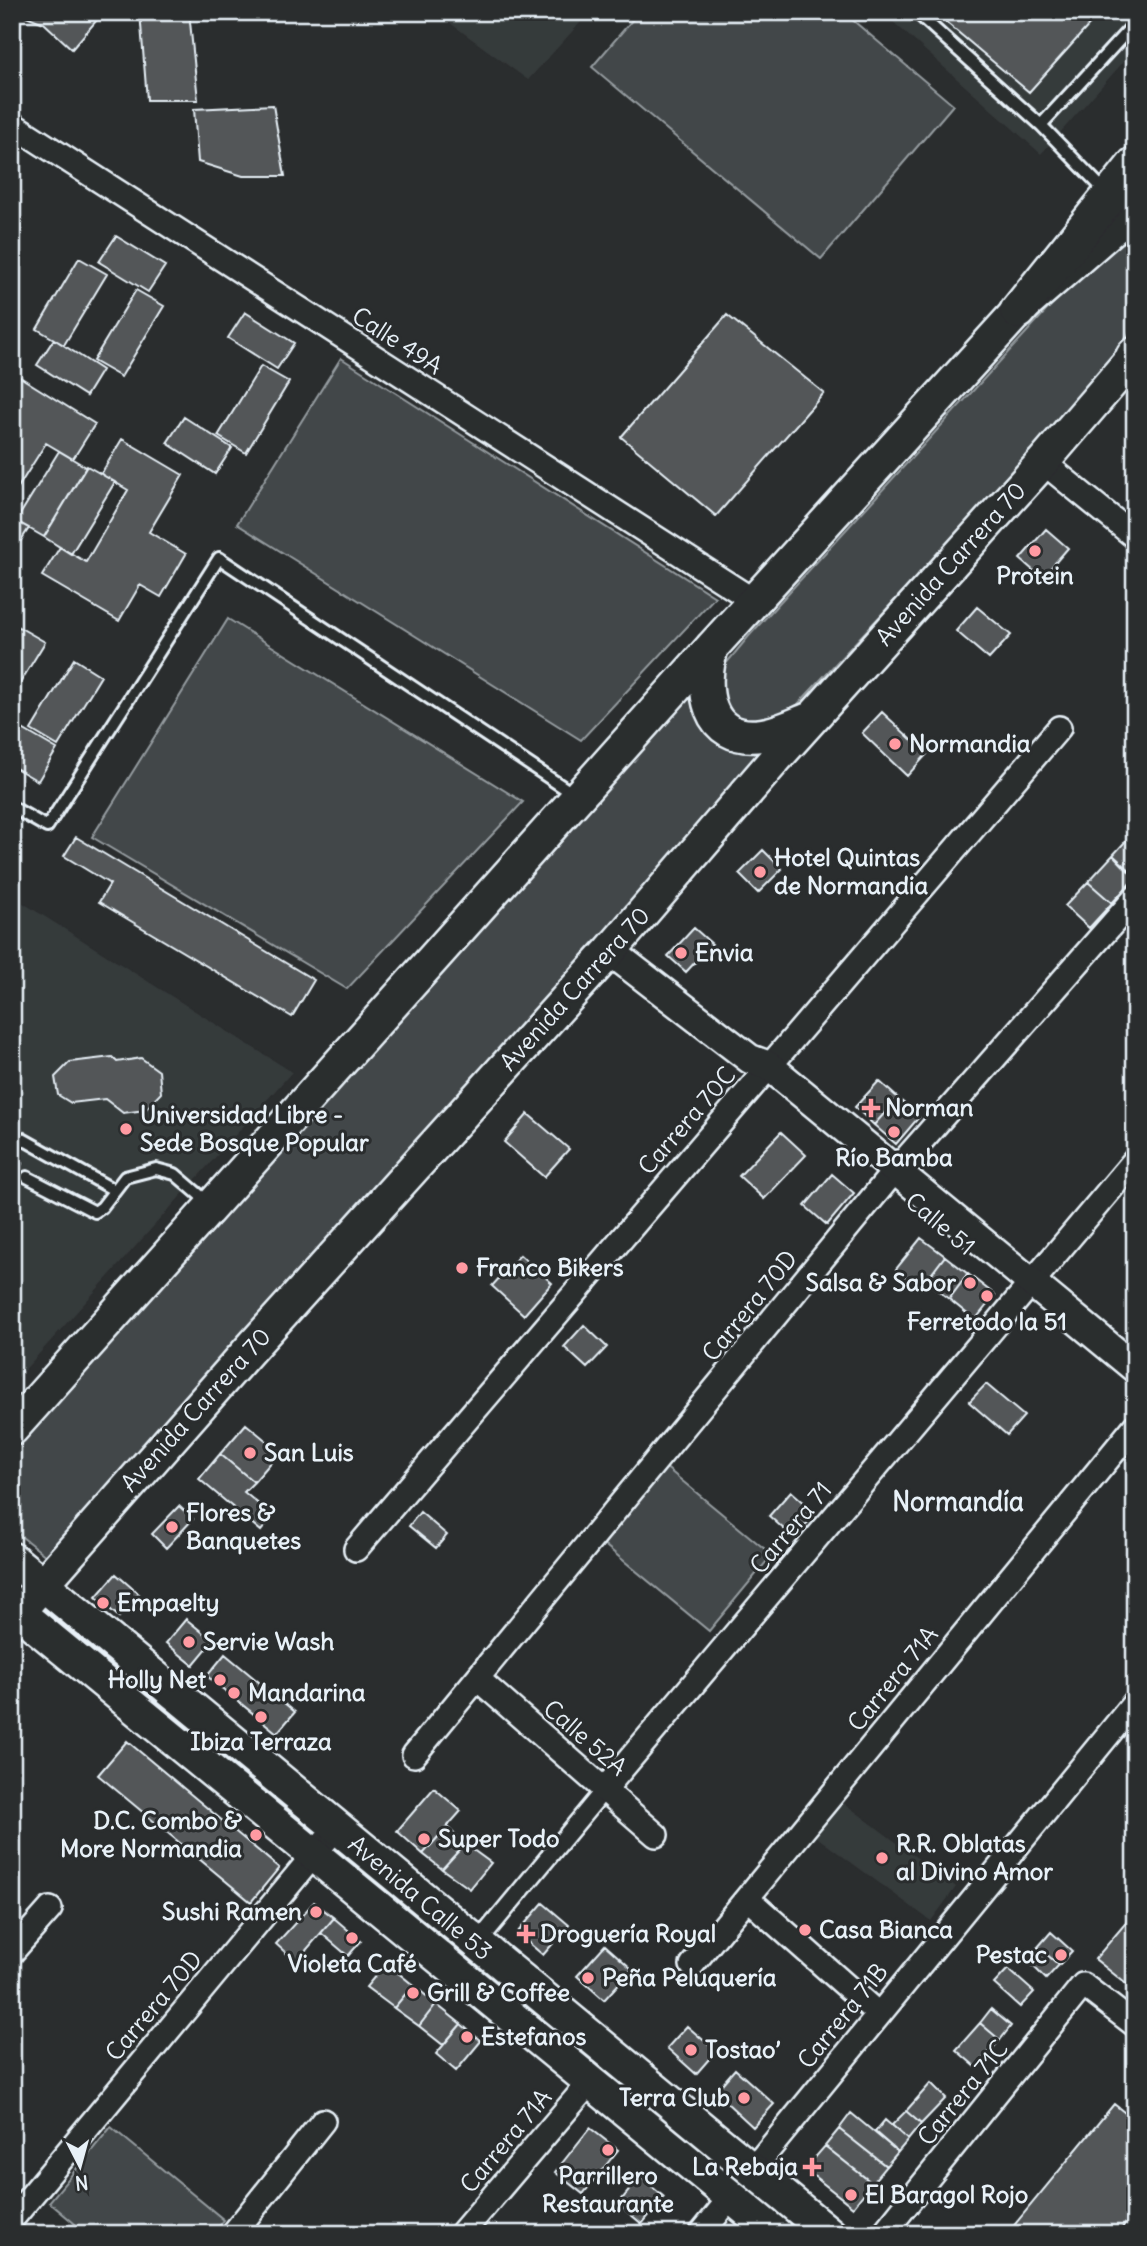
<svg xmlns="http://www.w3.org/2000/svg" width="1147" height="2246" viewBox="0 0 1147 2246" font-family="Delius,sans-serif">
	<style>
		.built { fill: #363a3b }
		.green { fill: #424648; stroke: #959ca0; stroke-width: 2 }
		.building { fill: #535759; stroke: #e8f1f8; stroke-width: 2 }
		.lines { fill: none; stroke-linecap: round; stroke-linejoin: round }
		.service-casing { stroke: #e8f1f8; stroke-width: 16 }
		.pedestrian-casing { stroke: #e8f1f8; stroke-width: 21 }
		.minor-casing { stroke: #e8f1f8; stroke-width: 28 }
		.tertiary-casing { stroke: #e8f1f8; stroke-width: 33 }
		.secondary-casing { stroke: #e8f1f8; stroke-width: 37 }
		.primary-casing { stroke: #e8f1f8; stroke-width: 40 }
		.service { stroke: #2a2d2e; stroke-width: 10 }
		.pedestrian { stroke: #2a2d2e; stroke-width: 16 }
		.minor { stroke: #2a2d2e; stroke-width: 23 }
		.tertiary { stroke: #2a2d2e; stroke-width: 28 }
		.secondary { stroke: #2a2d2e; stroke-width: 32 }
		.primary { stroke: #2a2d2e; stroke-width: 35 }
		.poi-dot { fill: #ff9aa2; stroke: #2a2d2e; stroke-width: 2.5 }
		.labels { text-anchor: middle; stroke-width: 6; stroke-linejoin: round; paint-order: stroke }
		.street-label { font-size: 24px; fill: #e8f1f8; stroke: #2a2d2e }
		.poi-label { font-size: 24px; font-weight: bold; fill: #e8f1f8; stroke: #2a2d2e; text-anchor: start }
		.neighbourhood-label { font-size: 26px; font-weight: bold; fill: #e8f1f8; stroke: #2a2d2e }
	</style>
	<rect width="100%" height="100%" fill="#2a2d2e"/>
	<filter id="ink" filterUnits="userSpaceOnUse"><feTurbulence type="fractalNoise" baseFrequency=".0143" numOctaves="2"/><feDisplacementMap in="SourceGraphic" scale="14" xChannelSelector="R" yChannelSelector="G"/><feConvolveMatrix kernelMatrix="1 2 1 2 8 2 1 2 1" color-interpolation-filters="sRGB"/></filter>
	<g filter="url(#ink)">
		<path class="built" d="M435 12H590L528 80Z
			M882 12H1135V49L1041 154Z
			M12 896 292 1072 12 1384Z
			M833 1795 956 1887 931 1921 807 1830Z"/>
		<path class="green" d="M639 12H843L953 105 821 259 592 67Z
			M1135 231V325L1068 414 785 718 756 726 723 714 719 672 749 636 1056 300Z
			M341 358 715 597 581 740 237 524Z
			M228 619 523 802 347 989 92 837Z
			M694 686 743 749 763 753 47 1557 12 1529V1448Z
			M658 1461 772 1555 709 1631 595 1537Z
			M111 2127 224 2220 213 2234H87L49 2202Z"/>
		<path class="building" d="M16 12H103V13L72 49 44 23Z
			M140 12H189L198 100H147Z
			M934 12H1101L1029 92Z
			M273 105 285 176H243L198 162 194 109Z
			M116 236 165 266 148 292 99 262Z
			M79 258 107 274 64 345 37 329Z
			M136 290 164 306 121 377 93 361Z
			M245 312 294 343 277 369 228 338Z
			M727 315 824 393 716 516 621 437Z
			M54 339 102 370 86 396 37 365Z
			M261 366 289 382 246 453 218 436Z
			M12 372 95 424 73 459 46 443 12 497Z
			M184 417 232 448 215 474 167 443Z
			M122 439 183 475 149 532 186 554 161 597 140 585 119 621 42 576 60 547 86 562 128 490 101 474Z
			M59 451 86 467 44 537 16 521Z
			M87 466 115 482 71 554 44 537Z
			M12 519 29 528 12 554Z
			M1046 529 1068 548 1042 578 1020 559Z
			M977 607 1011 635 989 659 956 631Z
			M17 626 45 642 12 696V635Z
			M74 659 101 676 58 746 31 730Z
			M882 712 927 754 907 776 862 733Z
			M12 723 57 749 38 781 12 766Z
			M1135 831V875L1113 855Z
			M76 837 314 980 292 1017 99 902 110 884 64 856Z
			M763 850 782 869 758 893 739 874Z
			M1113 855 1135 878 1112 903 1088 882Z
			M1088 882 1112 903 1089 928 1065 906Z
			M694 928 712 944 686 972 668 956Z
			M112 1057 117 1062 141 1058 159 1071 161 1093 145 1110 123 1113 105 1099 71 1103 58 1095 55 1077 70 1062Z
			M879 1081 898 1098 874 1125 855 1107Z
			M898 1098 919 1117 896 1144 874 1125Z
			M528 1114 569 1149 544 1177 504 1142Z
			M781 1132 806 1155 764 1199 739 1176Z
			M12 1146 19 1150 22 1164 12 1176Z
			M832 1174 854 1193 827 1225 805 1206Z
			M921 1238 945 1256 920 1289 896 1269Z
			M520 1255 552 1283 524 1315 492 1286Z
			M945 1256 968 1274 949 1299 926 1281Z
			M968 1274 995 1295 975 1320 949 1299Z
			M584 1325 607 1347 587 1368 564 1347Z
			M986 1384 1024 1416 1007 1435 969 1402Z
			M246 1424 280 1452 254 1482 220 1454Z
			M220 1454 254 1482 244 1492 273 1516 261 1531 199 1479Z
			M791 1491 816 1513 794 1538 769 1516Z
			M179 1506 193 1519 166 1548 152 1534Z
			M420 1512 447 1535 436 1548 409 1526Z
			M116 1574 139 1594 119 1617 96 1597Z
			M186 1619 213 1641 193 1665 166 1643Z
			M225 1654 295 1712 277 1733 207 1676Z
			M127 1741 279 1868 251 1902 98 1775Z
			M434 1788 461 1811 423 1854 397 1831Z
			M447 1827 465 1844 442 1869 423 1854Z
			M465 1844 491 1863 470 1889 442 1869Z
			M314 1902 334 1918 296 1962 276 1944Z
			M543 1903 569 1925 543 1955 517 1933Z
			M1135 1912V1991L1095 1959Z
			M334 1918 361 1941 348 1956 321 1933Z
			M1051 1932 1072 1951 1059 1965 1038 1947Z
			M605 1945 632 1969 604 2000 577 1976Z
			M1038 1947 1059 1965 1046 1979 1026 1959Z
			M386 1963 413 1985 394 2008 366 1987Z
			M1008 1969 1034 1992 1020 2007 994 1984Z
			M413 1985 436 2004 419 2026 394 2008Z
			M436 2004 461 2024 443 2045 419 2026Z
			M991 2009 1011 2026 1000 2040 980 2023Z
			M980 2023 1000 2040 976 2067 956 2050Z
			M461 2024 481 2041 456 2071 436 2054Z
			M687 2026 716 2051 696 2074 667 2048Z
			M735 2069 774 2104 753 2127 715 2092Z
			M931 2083 946 2098 921 2124 906 2111Z
			M1114 2104 1135 2121V2213L1117 2234H1007Z
			M906 2111 921 2124 908 2140 892 2125Z
			M851 2113 898 2152 886 2166 839 2129Z
			M885 2120 908 2140 898 2152 875 2132Z
			M590 2128 618 2150 583 2194 555 2172Z
			M839 2129 886 2166 872 2183 825 2146Z
			M825 2146 872 2183 853 2207 805 2169Z
			M640 2177 664 2197 642 2224 618 2204Z"/>
		<g class="lines">
			<defs>
				<path id="service" d="M916 12 1041 125 1106 192
					M1041 125 1135 23
					M12 807 47 827 219 558 575 795
					M12 1133 114 1190
					M27 1177 95 1212 102 1207 125 1177 156 1169 175 1174 210 1204"/>
				<path id="pedestrian" d="M488 1930 604 1790"/>
				<path id="minor" d="M12 124 754 601
					M1043 462 1135 537
					M356 1549 1059 728
					M479 1680 656 1835
					M414 1755 887 1180 1135 898
					M604 1790 1135 1160
					M747 1898 878 2014
					M12 1952 50 1909
					M692 1965 1135 1426
					M752 2170 1135 1702
					M12 2219 336 1828
					M233 2234 323 2121
					M461 2234 590 2082
					M701 2234 731 2197
					M883 2234 1083 1985 1135 2025"/>
				<path id="tertiary" d="M610 951 750 1059 769 1066 1135 1368"/>
				<path id="secondary" d="M712 647C700 687 705 743 762 735 778 733 794 725 809 719
					M12 1429 713 646 1018 311 1135 209
					M12 1559 830 2234
					M12 1607 776 2234
					M12 1619 249 1350 610 951 777 757 1043 462 1135 355"/>
				<path id="primary" d="M1018 311 1135 165
					M1134 356 1135 355"/>
			</defs>
			<use href="#service" class="service-casing"/>
			<use href="#pedestrian" class="pedestrian-casing"/>
			<use href="#minor" class="minor-casing"/>
			<use href="#tertiary" class="tertiary-casing"/>
			<use href="#secondary" class="secondary-casing"/>
			<use href="#primary" class="primary-casing"/>
			<use href="#service" class="service"/>
			<use href="#pedestrian" class="pedestrian"/>
			<use href="#minor" class="minor"/>
			<use href="#tertiary" class="tertiary"/>
			<use href="#secondary" class="secondary"/>
			<use href="#primary" class="primary"/>
		</g>
	</g>
	<g class="poi-dot">
		<circle cx="1035" cy="551" r="7"/>
		<circle cx="895" cy="744" r="7"/>
		<circle cx="760" cy="872" r="7"/>
		<circle cx="681" cy="953" r="7"/>
		<path d="M867.5 1097.5h7v7h7v7h-7v7h-7v-7h-7v-7h7z"/>
		<circle cx="126" cy="1129" r="7"/>
		<circle cx="894" cy="1132" r="7"/>
		<circle cx="462" cy="1268" r="7"/>
		<circle cx="970" cy="1283" r="7"/>
		<circle cx="987" cy="1296" r="7"/>
		<circle cx="250" cy="1453" r="7"/>
		<circle cx="172" cy="1527" r="7"/>
		<circle cx="103" cy="1603" r="7"/>
		<circle cx="189" cy="1642" r="7"/>
		<circle cx="220" cy="1680" r="7"/>
		<circle cx="234" cy="1693" r="7"/>
		<circle cx="261" cy="1717" r="7"/>
		<circle cx="256" cy="1835" r="7"/>
		<circle cx="424" cy="1839" r="7"/>
		<circle cx="882" cy="1858" r="7"/>
		<circle cx="316" cy="1912" r="7"/>
		<circle cx="805" cy="1930" r="7"/>
		<path d="M522.5 1923.5h7v7h7v7h-7v7h-7v-7h-7v-7h7z"/>
		<circle cx="352" cy="1938" r="7"/>
		<circle cx="1061" cy="1955" r="7"/>
		<circle cx="588" cy="1978" r="7"/>
		<circle cx="413" cy="1993" r="7"/>
		<circle cx="467" cy="2037" r="7"/>
		<circle cx="691" cy="2050" r="7"/>
		<circle cx="744" cy="2098" r="7"/>
		<circle cx="608" cy="2150" r="7"/>
		<path d="M808.5 2156.5h7v7h7v7h-7v7h-7v-7h-7v-7h7z"/>
		<circle cx="851" cy="2195" r="7"/>
	</g>
	<g class="labels">
		<g class="street-label">
			<text transform="translate(397 341) rotate(33)" y="8">Calle 49A</text>
			<text transform="translate(951 564) rotate(-48)" y="8">Avenida Carrera 70</text>
			<text transform="translate(575 989) rotate(-48)" y="8">Avenida Carrera 70</text>
			<text transform="translate(687 1121) rotate(-49)" y="8">Carrera 70C</text>
			<text transform="translate(940 1224) rotate(40)" y="8">Calle 51</text>
			<text transform="translate(750 1306) rotate(-51)" y="8">Carrera 70D</text>
			<text transform="translate(196 1410) rotate(-48)" y="8">Avenida Carrera 70</text>
			<text transform="translate(791 1528) rotate(-50)" y="8">Carrera 71</text>
			<text transform="translate(893 1679) rotate(-51)" y="8">Carrera 71A</text>
			<text transform="translate(585 1738) rotate(41)" y="8">Calle 52A</text>
			<text transform="translate(420 1898) rotate(40)" y="8">Avenida Calle 53</text>
			<text transform="translate(154 2006) rotate(-50)" y="8">Carrera 70D</text>
			<text transform="translate(843 2016) rotate(-51)" y="8">Carrera 71B</text>
			<text transform="translate(963 2093) rotate(-51)" y="8">Carrera 71C</text>
			<text transform="translate(506 2141) rotate(-50)" y="8">Carrera 71A</text>
		</g>
		<g class="poi-label">
			<text x="1035" y="584" text-anchor="middle">Protein</text>
			<text x="909" y="752">Normandia</text>
			<text x="774" y="866">Hotel Quintas<tspan x="774" dy="28">de Normandia</tspan></text>
			<text x="695" y="961">Envia</text>
			<text x="885" y="1116">Norman</text>
			<text x="140" y="1123">Universidad Libre -<tspan x="140" dy="28">Sede Bosque Popular</tspan></text>
			<text x="894" y="1166" text-anchor="middle">Río Bamba</text>
			<text x="476" y="1276">Franco Bikers</text>
			<text x="956" y="1291" text-anchor="end">Salsa &amp; Sabor</text>
			<text x="987" y="1330" text-anchor="middle">Ferretodo la 51</text>
			<text x="264" y="1461">San Luis</text>
			<text x="186" y="1521">Flores &amp;<tspan x="186" dy="28">Banquetes</tspan></text>
			<text x="117" y="1611">Empaelty</text>
			<text x="203" y="1650">Servie Wash</text>
			<text x="206" y="1688" text-anchor="end">Holly Net</text>
			<text x="248" y="1701">Mandarina</text>
			<text x="261" y="1750" text-anchor="middle">Ibiza Terraza</text>
			<text x="242" y="1829" text-anchor="end">D.C. Combo &amp;<tspan x="242" dy="28">More Normandia</tspan></text>
			<text x="438" y="1847">Super Todo</text>
			<text x="896" y="1852">R.R. Oblatas<tspan x="896" dy="28">al Divino Amor</tspan></text>
			<text x="302" y="1920" text-anchor="end">Sushi Ramen</text>
			<text x="819" y="1938">Casa Bianca</text>
			<text x="540" y="1942">Droguería Royal</text>
			<text x="1047" y="1963" text-anchor="end">Pestac</text>
			<text x="352" y="1972" text-anchor="middle">Violeta Café</text>
			<text x="602" y="1986">Peña Peluquería</text>
			<text x="427" y="2001">Grill &amp; Coffee</text>
			<text x="481" y="2045">Estefanos</text>
			<text x="705" y="2058">Tostao’</text>
			<text x="730" y="2106" text-anchor="end">Terra Club</text>
			<text x="798" y="2175" text-anchor="end">La Rebaja</text>
			<text x="608" y="2184" text-anchor="middle">Parrillero<tspan x="608" dy="28">Restaurante</tspan></text>
			<text x="865" y="2203">El Baragol Rojo</text>
		</g>
		<g class="neighbourhood-label">
			<text x="958" y="1511">Normandía</text>
		</g>
	</g>
	<rect width="1147" height="2246" fill="none" stroke="#2a2d2e" stroke-width="42"/>
	<rect x="21" y="21" width="1105" height="2204" fill="none" stroke="#e8f1f8" stroke-width="2.5" filter="url(#ink)"/>
	<g transform="translate(80 2166) rotate(174)" stroke="#2a2d2e" stroke-width="5" paint-order="stroke">
	<path d="M0-5L12 26L0 18L-12 26Z" fill="#e8f1f8"/>
	<text y="-10" font-size="19" font-weight="bold" text-anchor="middle" fill="#e8f1f8">N</text>
	</g>
</svg>
